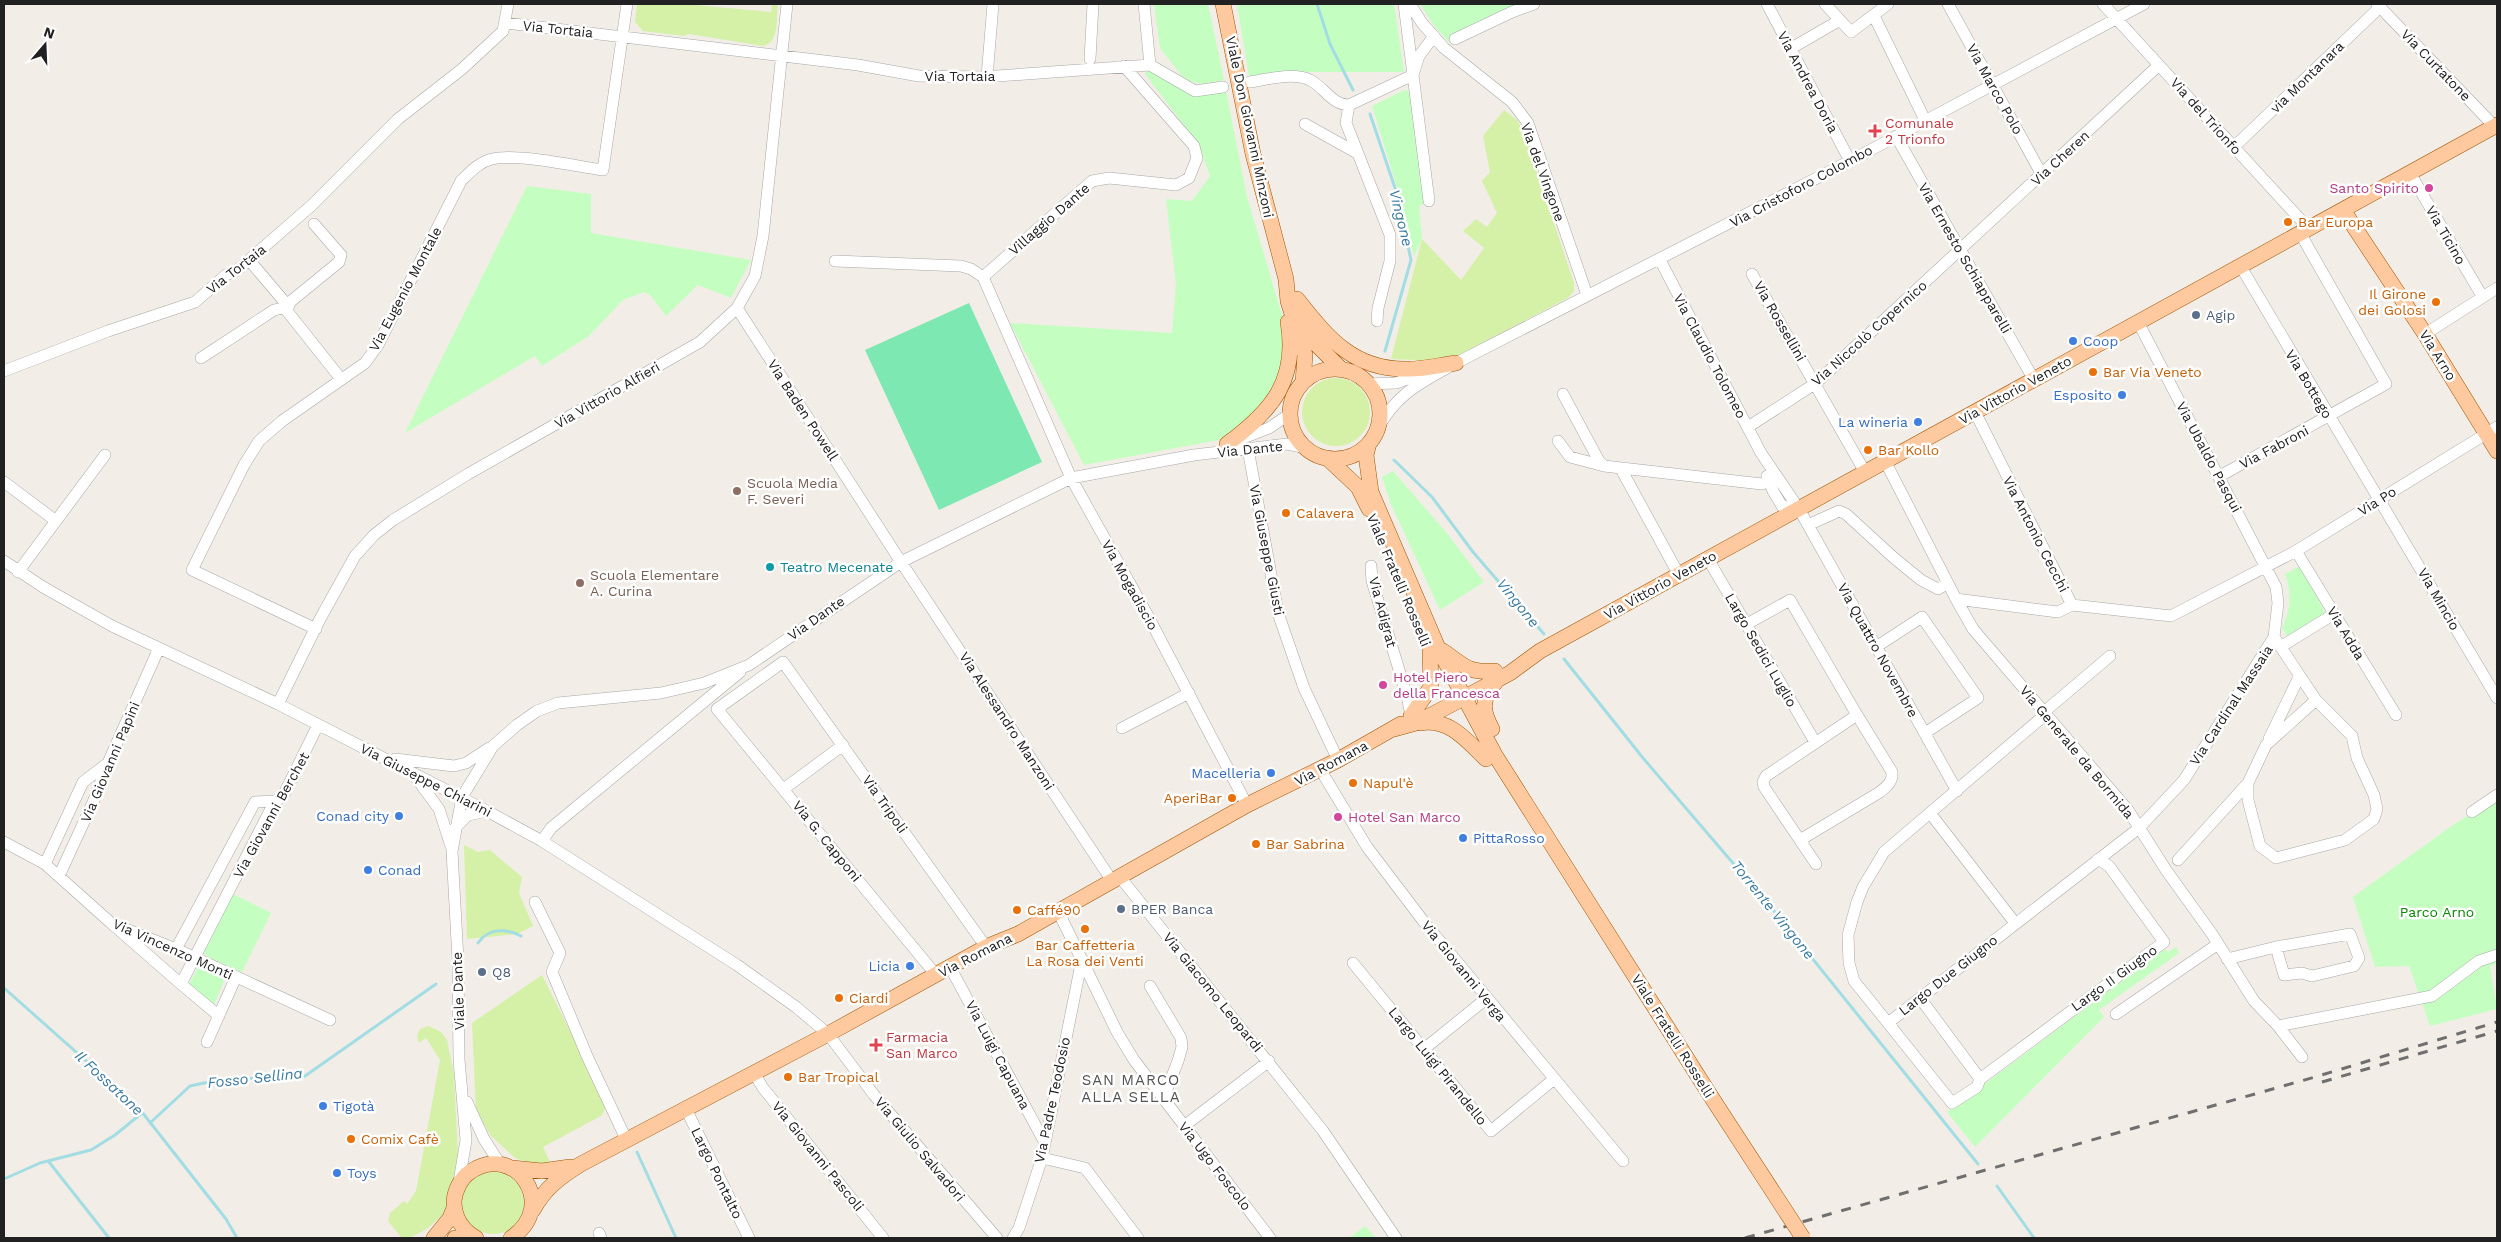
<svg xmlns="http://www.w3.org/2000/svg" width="2501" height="1242" viewBox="0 0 2501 1242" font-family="'Work Sans',sans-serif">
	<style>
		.grass { fill: #d5f1a8 }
		.park { fill: #c4ffc1 }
		.pitch { fill: #7de8b1 }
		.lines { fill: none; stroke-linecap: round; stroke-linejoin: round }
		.stream { stroke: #a3dde4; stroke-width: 3 }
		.minor-casing { stroke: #a8a8a8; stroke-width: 12 }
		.major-casing { stroke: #9e5600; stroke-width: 16 }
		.minor { stroke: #fff; stroke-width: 11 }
		.major { stroke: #ffc99f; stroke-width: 15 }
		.rail { stroke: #6f6f6f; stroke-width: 3; stroke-dasharray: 10 10; stroke-linecap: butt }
		.major-bridge-casing { stroke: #9e5600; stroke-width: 16; stroke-linecap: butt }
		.major-bridge { stroke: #ffc99f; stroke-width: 15 }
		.health-dot { fill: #e0444e; stroke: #fff; stroke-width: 2 }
		.hotel-dot { fill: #d1479c; stroke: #fff; stroke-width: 2 }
		.food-dot { fill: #e8710a; stroke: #fff; stroke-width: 2 }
		.service-dot { fill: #5c6f8a; stroke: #fff; stroke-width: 2 }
		.shop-dot { fill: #3f7fe0; stroke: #fff; stroke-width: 2 }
		.education-dot { fill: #8d6e63; stroke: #fff; stroke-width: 2 }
		.culture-dot { fill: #0f9aa8; stroke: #fff; stroke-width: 2 }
		.labels { text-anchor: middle; stroke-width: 5; stroke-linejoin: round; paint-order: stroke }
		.street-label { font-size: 14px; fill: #212121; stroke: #fff }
		.health-label { font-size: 14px; fill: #be3a42; stroke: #fff; text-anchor: start }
		.hotel-label { font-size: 14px; fill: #b23c85; stroke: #fff; text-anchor: start }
		.food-label { font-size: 14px; fill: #c56008; stroke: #fff; text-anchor: start }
		.service-label { font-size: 14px; fill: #4e5e75; stroke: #fff; text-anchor: start }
		.shop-label { font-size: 14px; fill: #366cbe; stroke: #fff; text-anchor: start }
		.education-label { font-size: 14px; fill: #785e54; stroke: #fff; text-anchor: start }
		.culture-label { font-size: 14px; fill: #0d838f; stroke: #fff; text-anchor: start }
		.park-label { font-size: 14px; fill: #078801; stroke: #fff }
		.water-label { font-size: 15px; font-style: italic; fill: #3b7ba2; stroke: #fff }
		.neighbourhood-label { font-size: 15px; letter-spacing: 1px; fill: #545454; stroke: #fff }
	</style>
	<rect width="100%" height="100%" fill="#f2ede7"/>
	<path class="grass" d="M637 4H684L771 12 772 4H778C776 17 780 43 763 46L689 34 684 36 643 31 635 22Z
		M1504 110 1517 120 1524 133 1574 283V291L1568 298 1453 358 1418 365 1415 360 1391 359 1422 239 1461 280 1484 248 1463 231 1476 219 1487 227 1497 213 1482 181 1490 172 1483 136Z
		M1302 412a34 34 0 1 1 68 0a34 34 0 1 1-68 0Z
		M464 845 478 852 490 850 522 877 519 893 533 926 517 934 467 939Z
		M542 975 607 1105 601 1116 543 1147 551 1164H532L515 1158 491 1136 476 1112 472 1023Z
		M429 1026 441 1032 447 1040 454 1074 458 1157 454 1189 442 1215 428 1228 410 1238 401 1237 388 1221 390 1213 404 1201 407 1204 416 1191 440 1060 426 1038 419 1043 417 1036 420 1029Z
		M462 1203a31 31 0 1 1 62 0a31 31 0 1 1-62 0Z"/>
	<path class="park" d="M1154 4H1208L1224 80 1203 84 1189 81 1181 75 1160 48Z
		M1237 4H1394L1404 72H1284L1249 76Z
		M1420 4H1519L1489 16 1493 21 1450 43 1435 27Z
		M1147 70 1195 96 1226 91 1247 197 1284 322 1286 354 1277 387 1237 431 1219 440 1084 465 1010 323 1172 333 1176 284 1166 199 1192 201 1210 176 1199 145 1145 74Z
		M1404 90 1408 91 1411 96 1429 201 1419 206 1422 239 1414 256 1397 187 1372 106Z
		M527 186 591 194V233L751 260 731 298 698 285 666 316 651 296 644 292 623 300 589 336 542 366 535 356 405 433Z
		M1393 471 1446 532 1484 582 1440 610 1390 502 1382 477Z
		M2300 566 2326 614 2290 641 2282 628C2291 609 2292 594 2285 574Z
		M2497 797V964L2490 966 2497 1009 2430 1026 2409 966 2375 967 2353 897 2450 827Z
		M233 894 271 913 242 972 208 957 204 953Z
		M2176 947 2179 953 2099 1010 2104 1017 1975 1147 1947 1112 2165 949 2168 952Z
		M199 966 224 980 214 1005 189 984Z
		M1365 1226 1376 1238H1349Z"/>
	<path class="pitch" d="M969 303 1042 462 939 510 865 350Z"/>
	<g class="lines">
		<path class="stream" d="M1317 4 1330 44 1353 90
			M1370 114 1396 191 1411 260 1385 351
			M1394 460 1432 497 1473 552 1544 634
			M1564 659 1643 758 1774 911 1978 1164
			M478 943C488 928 506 928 521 936
			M4 988 138 1107 226 1219 237 1238
			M150 1123 190 1086 218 1080 305 1076 436 984
			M637 1152 676 1238
			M49 1162 109 1238
			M4 1179 40 1163 91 1150 115 1135 142 1113
			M1997 1186 2034 1238"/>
		<defs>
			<path id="minor" d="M1144 4 1150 65
				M1404 4 1429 201
				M1410 4 1422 23 1444 48 1512 102 1528 123 1587 295
				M1767 4 1850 161
				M1825 4 1851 32 1888 4
				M1948 4 2042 175
				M2103 4 2309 229
				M2377 4 2495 127
				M1874 16 1925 120
				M506 23 858 65 919 76 983 77 1150 65 1195 91 1223 87
				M1455 39 1512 12 1534 4
				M1790 49 1840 20
				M1090 59 1093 4
				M1124 66 1194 146 1197 158 1189 178 1176 185 1109 178 1092 181 983 277 1071 478 1148 616 1247 805
				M987 77 993 4
				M1250 82C1269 79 1292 72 1310 80 1324 87 1332 105 1349 105L1413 75 1419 56 1434 36
				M1349 105 1346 123 1390 235V261L1378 308 1377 321
				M1305 124 1357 153
				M1896 136 2034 380
				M2234 147 2380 7
				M2410 173 2482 296
				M249 260 283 300 287 311
				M1660 260 1761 453 1799 509 1957 791
				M835 261 961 266 971 269 983 277
				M2241 267 2497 698
				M1752 274 1865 472
				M737 308 901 562 1112 881
				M287 311 290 302 339 262 341 255 314 224
				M2425 334 2497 288
				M201 358 274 310 283 308 287 311 341 379
				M4 371 108 331 195 302 226 275 237 270 249 260 312 205 398 119 462 69 503 31 508 4
				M1368 384 1396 383 1430 371
				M1563 394 1599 461 1604 466 1762 484 1769 481
				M1975 412 2072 605 2171 616 2296 551 2497 427
				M1748 427 1816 383 2159 65
				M1376 432C1395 394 1420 383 1456 363L1850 161 2144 4
				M1236 441 1269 428 1290 414
				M1558 441 1570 457 1604 466
				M1248 449 1278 613 1304 688 1338 760
				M1885 461 1956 599 2058 612 2072 605
				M1621 469 1679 575
				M1767 476 1773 491 1782 506 1799 509
				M2220 476 2386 384 2300 233
				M4 482 56 521
				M1808 525 1839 511 1846 514 1894 558 1921 580 1938 589 1947 584
				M2296 551 2396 715
				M1708 559 1815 742
				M4 561 43 587 112 626 278 704 487 811 542 841 737 965 796 1007 828 1034 874 1095 997 1238
				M1371 566 1372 581 1407 696 1411 716
				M18 572 105 455
				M1956 599 1973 629 2128 810 2166 870 2212 934 2254 1001 2278 1026 2432 996 2479 961 2497 955
				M1747 624 1790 600 1857 715 1766 776 1763 782 1764 787 1816 864
				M316 629 192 570 244 465 259 441 282 421 365 363 378 345 461 181C470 172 479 162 492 159 517 153 575 166 603 170L627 4
				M2274 637 2316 700 2352 736 2357 758 2374 795 2377 809 2374 819 2345 840 2276 858 2260 846 2248 800V783L2266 745 2316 700
				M2282 646 2334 614
				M1876 647 1922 617 1978 698 1925 733
				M278 704 320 619 355 556 374 535 393 520 468 474 700 342 737 308 755 276 763 236 787 4
				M2044 712 2110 656
				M2046 714 1884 852 1863 887 1857 902 1848 935 1849 963 1854 981 1888 1023 2139 828 2184 780 2274 637 2278 603 2276 587 2138 322
				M1122 728 1189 693
				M2269 739 2299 677
				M395 759 454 766 466 763 489 748
				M1320 769 1367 847 1424 922 1623 1161
				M414 775 439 809 451 846
				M785 788 843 745
				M2472 812 2497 795
				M1930 813 2015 923
				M455 828 468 815 487 811
				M1800 840 1880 792C1887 786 1893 782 1892 772L1857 715
				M542 841 551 828 740 672
				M4 842 45 864 111 923 176 949 330 1020
				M2178 860 2248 783
				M45 864 83 782 108 763
				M59 876 94 800 108 763 159 648
				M1120 877 1323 1131 1396 1238
				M535 902 560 953 552 972 587 1056 626 1139
				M1058 911 1117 1032 1134 1060 1270 1238
				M111 923 181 984 275 801 283 796 318 725
				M176 949 255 802 275 801
				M2227 959 2276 947 2350 934 2359 958 2354 966 2312 976 2302 973 2284 975 2276 947
				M1353 963 1491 1131 1554 1079
				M950 967 1045 1143
				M936 975 717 709 783 662 986 947
				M181 984 219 1016
				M1150 986 1181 1038 1182 1047 1178 1061 1163 1099
				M1920 998 1980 1079 2164 942 2109 866 2098 859
				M2116 1014 2218 944
				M1888 1023 1952 1103 1977 1087 1980 1079
				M2278 1026 2302 1057
				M207 1042 236 977
				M1424 1049 1487 998
				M754 1073 763 1088 883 1238
				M467 1102 484 1139 500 1164
				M685 1107 749 1238
				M1184 1126 1269 1061
				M1042 1158 1085 1168 1138 1238
				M459 1182 466 1140 459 1060 458 960 452 851 462 797 493 746 517 725 537 711 558 703 661 693 704 683 749 665 901 562 1071 478 1194 455 1287 444 1307 448
				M599 1233 601 1238
				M1013 1238 1019 1228 1042 1158 1082 959"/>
			<path id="major" d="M1223 4 1253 154 1286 279 1288 301 1305 355 1303 382
				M2343 210 2425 334 2497 451
				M1297 299C1328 338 1354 371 1409 369 1425 369 1440 365 1456 363
				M1303 314 1315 343 1341 369
				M1290 414a45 45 0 1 1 90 0a45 45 0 1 1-90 0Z
				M1369 443 1366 455 1371 492 1438 648 1495 755 1710 1095
				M1227 444C1272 411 1298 380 1288 322
				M1327 458 1358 487 1369 509
				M1443 651C1465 666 1467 673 1495 671
				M1411 716 1431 687 1430 651
				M1420 723C1450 718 1466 740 1486 759
				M1394 729 1416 723 1456 702 1510 673 1540 651 2497 125
				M1492 729C1482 711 1481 699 1495 683
				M512 1168 542 1171 570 1167
				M533 1210C545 1188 560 1177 581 1164L828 1034 986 947 1018 934 1247 805 1338 760 1401 724
				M434 1238 450 1218 454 1208
				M455 1238H475
				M476 1238C462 1230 454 1217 454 1201 455 1190 461 1178 470 1172 514 1141 560 1205 511 1238"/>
		</defs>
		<use href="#minor" class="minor-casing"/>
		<use href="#major" class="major-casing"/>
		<use href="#minor" class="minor"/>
		<use href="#major" class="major"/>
		<path class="rail" d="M2322 1082 2497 1031
			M1745 1238 2315 1077 2497 1022"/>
		<defs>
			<path id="major-bridge" d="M1710 1095 1803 1238"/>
		</defs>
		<use href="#major-bridge" class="major-bridge-casing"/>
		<use href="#major-bridge" class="major-bridge"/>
	</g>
	<g class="health-dot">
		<path d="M1872.5 123.5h5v5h5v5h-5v5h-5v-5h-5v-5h5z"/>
		<path d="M873.5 1037.5h5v5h5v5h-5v5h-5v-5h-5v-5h5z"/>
	</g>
	<g class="hotel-dot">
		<circle cx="2429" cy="188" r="5"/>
		<circle cx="1383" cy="685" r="5"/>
		<circle cx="1338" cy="817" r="5"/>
	</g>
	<g class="food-dot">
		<circle cx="2288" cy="222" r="5"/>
		<circle cx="2436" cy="302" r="5"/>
		<circle cx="2093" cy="372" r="5"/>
		<circle cx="1868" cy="450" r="5"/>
		<circle cx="1286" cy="513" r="5"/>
		<circle cx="1353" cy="783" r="5"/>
		<circle cx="1232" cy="798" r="5"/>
		<circle cx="1256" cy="844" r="5"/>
		<circle cx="1017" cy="910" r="5"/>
		<circle cx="1085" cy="929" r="5"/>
		<circle cx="839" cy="998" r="5"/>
		<circle cx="788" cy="1077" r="5"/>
		<circle cx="351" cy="1139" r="5"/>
	</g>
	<g class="service-dot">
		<circle cx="2196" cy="315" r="5"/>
		<circle cx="1121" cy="909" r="5"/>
		<circle cx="482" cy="972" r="5"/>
	</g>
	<g class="shop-dot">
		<circle cx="2073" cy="341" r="5"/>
		<circle cx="2122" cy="395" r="5"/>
		<circle cx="1918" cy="422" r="5"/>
		<circle cx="1271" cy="773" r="5"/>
		<circle cx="399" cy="816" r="5"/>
		<circle cx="1463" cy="838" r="5"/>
		<circle cx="368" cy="870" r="5"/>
		<circle cx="910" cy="966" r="5"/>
		<circle cx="323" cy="1106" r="5"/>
		<circle cx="337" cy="1173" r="5"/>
	</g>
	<g class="education-dot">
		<circle cx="737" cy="491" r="5"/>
		<circle cx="580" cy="583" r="5"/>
	</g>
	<circle class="culture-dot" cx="770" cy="567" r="5"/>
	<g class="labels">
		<g class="street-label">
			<text transform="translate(558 29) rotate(6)" y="5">Via Tortaia</text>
			<text transform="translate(2436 65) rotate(46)" y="5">Via Curtatone</text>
			<text x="960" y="81">Via Tortaia</text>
			<text transform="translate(2307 77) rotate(-44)" y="5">via Montanara</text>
			<text transform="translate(1808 82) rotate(62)" y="5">Via Andrea Doria</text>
			<text transform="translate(1995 89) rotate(61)" y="5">Via Marco Polo</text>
			<text transform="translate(2206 116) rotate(48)" y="5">Via del Trionfo</text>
			<text transform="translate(1250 127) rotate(78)" y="5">Viale Don Giovanni Minzoni</text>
			<text transform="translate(2060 158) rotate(-43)" y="5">Via Cheren</text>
			<text transform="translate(1543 172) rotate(70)" y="5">Via del Vingone</text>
			<text transform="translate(1801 186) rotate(-28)" y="5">Via Cristoforo Colombo</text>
			<text transform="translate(1049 219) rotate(-41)" y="5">Villaggio Dante</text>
			<text transform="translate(2446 235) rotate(60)" y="5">Via Ticino</text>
			<text transform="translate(1965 258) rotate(60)" y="5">Via Ernesto Schiapparelli</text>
			<text transform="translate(236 269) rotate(-38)" y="5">Via Tortaia</text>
			<text transform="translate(405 289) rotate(-62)" y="5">Via Eugenio Montale</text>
			<text transform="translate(1780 321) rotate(60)" y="5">Via Rossellini</text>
			<text transform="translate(1869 333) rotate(-42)" y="5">Via Niccolò Copernico</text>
			<text transform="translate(2438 355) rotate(58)" y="5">Via Arno</text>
			<text transform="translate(1710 356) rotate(62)" y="5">Via Claudio Tolomeo</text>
			<text transform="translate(2309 384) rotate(59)" y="5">Via Bottego</text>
			<text transform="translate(2015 390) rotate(-29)" y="5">Via Vittorio Veneto</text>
			<text transform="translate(607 395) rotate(-30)" y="5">Via Vittorio Alfieri</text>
			<text transform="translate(803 410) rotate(57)" y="5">Via Baden Powell</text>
			<text transform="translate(2274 447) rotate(-28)" y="5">Via Fabroni</text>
			<text transform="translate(1250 449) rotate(-6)" y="5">Via Dante</text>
			<text transform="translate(2209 457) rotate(62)" y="5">Via Ubaldo Pasqui</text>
			<text transform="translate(2377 501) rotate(-32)" y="5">Via Po</text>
			<text transform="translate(2036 534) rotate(63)" y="5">Via Antonio Cecchi</text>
			<text transform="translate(1267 550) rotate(79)" y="5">Via Giuseppe Giusti</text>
			<text transform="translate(1399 580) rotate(67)" y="5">Viale Fratelli Rosselli</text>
			<text transform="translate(1130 585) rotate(61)" y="5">Via Mogadiscio</text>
			<text transform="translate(1660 585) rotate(-29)" y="5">Via Vittorio Veneto</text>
			<text transform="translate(2439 599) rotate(60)" y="5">Via Mincio</text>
			<text transform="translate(1383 612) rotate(75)" y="5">Via Adigrat</text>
			<text transform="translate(816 618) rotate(-35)" y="5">Via Dante</text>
			<text transform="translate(2346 633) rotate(59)" y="5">Via Adda</text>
			<text transform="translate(1761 650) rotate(60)" y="5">Largo Sedici Luglio</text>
			<text transform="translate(1878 650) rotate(61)" y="5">Via Quattro Novembre</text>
			<text transform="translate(2231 705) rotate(-57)" y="5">Via Cardinal Massaia</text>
			<text transform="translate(1007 721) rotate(57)" y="5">Via Alessandro Manzoni</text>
			<text transform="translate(2077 752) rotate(50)" y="5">Via Generale da Bormida</text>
			<text transform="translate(110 762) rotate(-67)" y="5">Via Giovanni Papini</text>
			<text transform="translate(1331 763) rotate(-28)" y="5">Via Romana</text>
			<text transform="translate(426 780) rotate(27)" y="5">Via Giuseppe Chiarini</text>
			<text transform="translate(885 804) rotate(55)" y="5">Via Tripoli</text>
			<text transform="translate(271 815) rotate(-61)" y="5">Via Giovanni Berchet</text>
			<text transform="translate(827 841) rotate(51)" y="5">Via G. Capponi</text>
			<text transform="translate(173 949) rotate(24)" y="5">Via Vincenzo Monti</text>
			<text transform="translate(975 955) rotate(-27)" y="5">Via Romana</text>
			<text transform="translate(1464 971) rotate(51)" y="5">Via Giovanni Verga</text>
			<text transform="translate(1948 975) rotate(-38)" y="5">Largo Due Giugno</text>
			<text transform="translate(2114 978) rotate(-36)" y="5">Largo II Giugno</text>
			<text transform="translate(458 991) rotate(-92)" y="5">Viale Dante</text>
			<text transform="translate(1213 992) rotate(51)" y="5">Via Giacomo Leopardi</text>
			<text transform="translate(1673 1036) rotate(58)" y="5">Viale Fratelli Rosselli</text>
			<text transform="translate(998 1055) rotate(62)" y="5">Via Luigi Capuana</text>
			<text transform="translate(1438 1066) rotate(51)" y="5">Largo Luigi Pirandello</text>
			<text transform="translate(1052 1100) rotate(-78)" y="5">Via Padre Teodosio</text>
			<text transform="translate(920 1149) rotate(50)" y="5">Via Giulio Salvadori</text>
			<text transform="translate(818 1156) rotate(51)" y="5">Via Giovanni Pascoli</text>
			<text transform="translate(1215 1166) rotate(52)" y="5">Via Ugo Foscolo</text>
			<text transform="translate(717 1173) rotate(64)" y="5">Largo Pontalto</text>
		</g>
		<g class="health-label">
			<text x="1885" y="128">Comunale<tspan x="1885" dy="16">2 Trionfo</tspan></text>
			<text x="886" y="1042">Farmacia<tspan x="886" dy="16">San Marco</tspan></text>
		</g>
		<g class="hotel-label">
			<text x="2419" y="193" text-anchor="end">Santo Spirito</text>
			<text x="1393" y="682">Hotel Piero<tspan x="1393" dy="16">della Francesca</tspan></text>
			<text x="1348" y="822">Hotel San Marco</text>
		</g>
		<g class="food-label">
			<text x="2298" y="227">Bar Europa</text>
			<text x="2426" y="299" text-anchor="end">Il Girone<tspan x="2426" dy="16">dei Golosi</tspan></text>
			<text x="2103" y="377">Bar Via Veneto</text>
			<text x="1878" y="455">Bar Kollo</text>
			<text x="1296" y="518">Calavera</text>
			<text x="1363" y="788">Napul'è</text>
			<text x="1222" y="803" text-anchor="end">AperiBar</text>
			<text x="1266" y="849">Bar Sabrina</text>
			<text x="1027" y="915">Caffé90</text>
			<text x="1085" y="950" text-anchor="middle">Bar Caffetteria<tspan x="1085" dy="16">La Rosa dei Venti</tspan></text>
			<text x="849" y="1003">Ciardi</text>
			<text x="798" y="1082">Bar Tropical</text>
			<text x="361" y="1144">Comix Cafè</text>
		</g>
		<g class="service-label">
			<text x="2206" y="320">Agip</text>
			<text x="1131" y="914">BPER Banca</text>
			<text x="492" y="977">Q8</text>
		</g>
		<g class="shop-label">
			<text x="2083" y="346">Coop</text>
			<text x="2112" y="400" text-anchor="end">Esposito</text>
			<text x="1908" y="427" text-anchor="end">La wineria</text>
			<text x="1261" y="778" text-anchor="end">Macelleria</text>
			<text x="389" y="821" text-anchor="end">Conad city</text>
			<text x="1473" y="843">PittaRosso</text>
			<text x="378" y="875">Conad</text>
			<text x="900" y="971" text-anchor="end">Licia</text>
			<text x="333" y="1111">Tigotà</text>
			<text x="347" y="1178">Toys</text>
		</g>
		<g class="education-label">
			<text x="747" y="488">Scuola Media<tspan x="747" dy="16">F. Severi</tspan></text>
			<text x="590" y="580">Scuola Elementare<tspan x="590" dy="16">A. Curina</tspan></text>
		</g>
		<g class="culture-label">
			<text x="780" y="572">Teatro Mecenate</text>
		</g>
		<g class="park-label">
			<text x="2437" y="917">Parco Arno</text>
		</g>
		<g class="water-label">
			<text transform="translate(1401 218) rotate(76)" y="5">Vingone</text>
			<text transform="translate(1518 603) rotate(51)" y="5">Vingone</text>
			<text transform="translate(1773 910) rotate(51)" y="5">Torrente Vingone</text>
			<text transform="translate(255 1078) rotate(-6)" y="5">Fosso Sellina</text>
			<text transform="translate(109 1083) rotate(43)" y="5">Il Fossatone</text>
		</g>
		<g class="neighbourhood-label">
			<text x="1131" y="1085">SAN MARCO<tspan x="1131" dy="17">ALLA SELLA</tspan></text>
		</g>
	</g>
	<rect width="2501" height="1242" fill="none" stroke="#212121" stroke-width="10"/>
	<g transform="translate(45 45) rotate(19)" stroke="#ffffff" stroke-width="4" paint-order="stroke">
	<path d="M0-4L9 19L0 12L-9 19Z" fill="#212121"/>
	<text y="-8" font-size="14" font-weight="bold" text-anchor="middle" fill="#212121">N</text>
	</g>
</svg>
